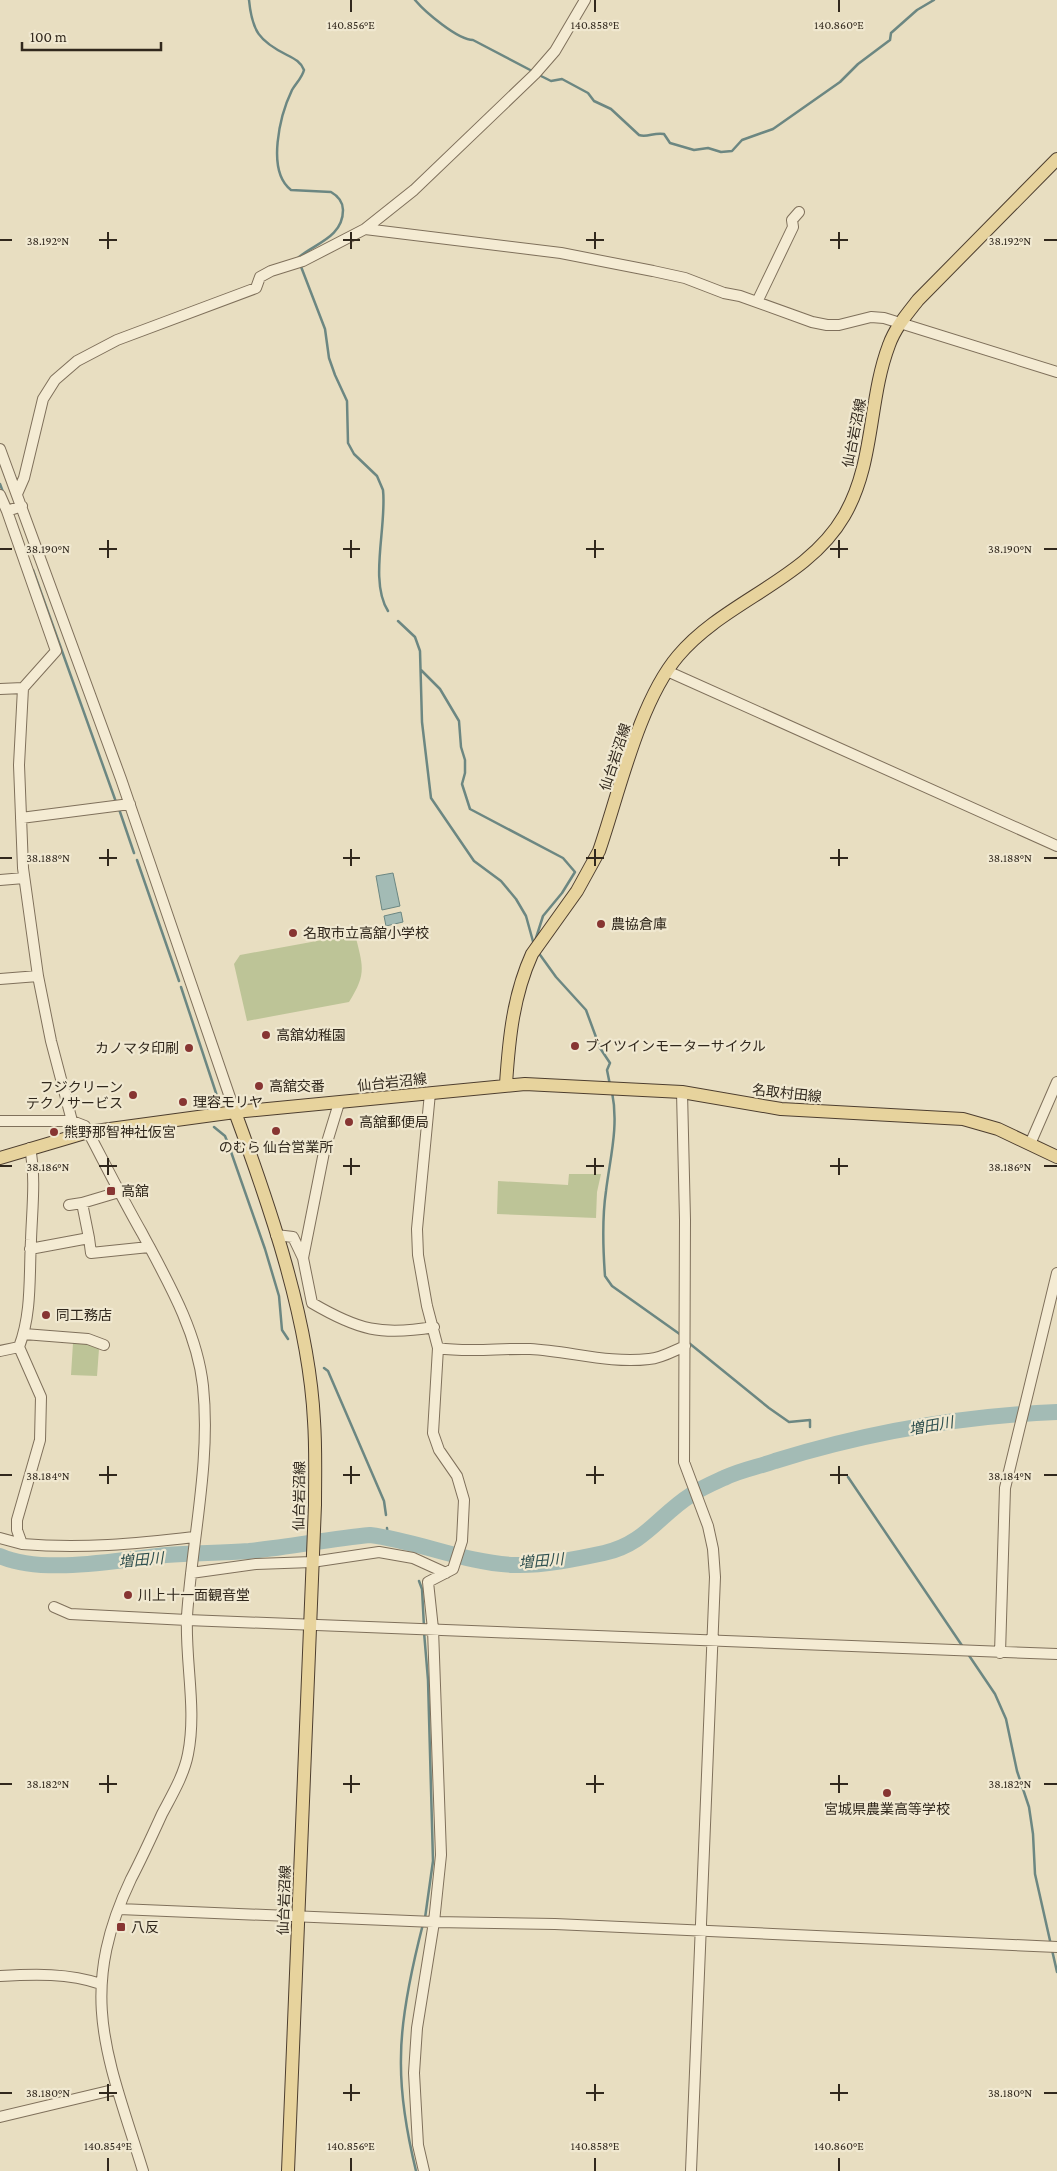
<svg xmlns="http://www.w3.org/2000/svg" width="1057" height="2171" viewBox="0 0 1057 2171" font-family="'Crimson Pro','Noto Sans JP',serif">
	<style>
		.green { fill: #bdc497 }
		.water { fill: #a3bbb5; stroke: #6c8782 }
		.lines { fill: none; stroke-linecap: round; stroke-linejoin: round }
		.stream { stroke: #6c8782; stroke-width: 2.5 }
		.river { stroke: #a3bbb5; stroke-width: 16 }
		.minor-casing { stroke: #7f705b; stroke-width: 12 }
		.major-casing { stroke: #4d3e2f; stroke-width: 14 }
		.minor { stroke: #f4ebd3; stroke-width: 10 }
		.major { stroke: #e7d39d; stroke-width: 12 }
		.ticks { fill: none; stroke: #31281d; stroke-width: 2 }
		.poi-dot { fill: #873532; stroke: #f0e8d0; stroke-width: 2 }
		.labels { text-anchor: middle; stroke-width: 4.5; stroke-linejoin: round; paint-order: stroke }
		.street-label { font-size: 14px; fill: #31281d; stroke: #f0e8d0 }
		.poi-label { font-size: 14px; fill: #31281d; stroke: #f0e8d0; text-anchor: start }
		.water-label { font-size: 15px; font-style: italic; fill: #2e4f4e; stroke: #f0e8d0 }
		.ticks-label { font-size: 12px; text-anchor: middle; fill: #31281d; stroke: #f0e8d0; stroke-width: 4.5; stroke-linejoin: round; paint-order: stroke }
	</style>
	<rect width="100%" height="100%" fill="#e8dec1"/>
	<path class="green" d="M355 934C363 967 367 973 349 1002L247 1021 234 964 240 955Z
		M569 1174H601L597 1192 596 1218 497 1214 498 1181 568 1185Z
		M73 1343H84L99 1349 97 1376 71 1375Z"/>
	<path class="water" d="M393 873 400 906 382 910 376 876Z
		M401 912 403 922 386 926 384 916Z"/>
	<g class="lines">
		<path class="stream" d="M249 0C252 31 259 41 287 55 295 59 301 62 304 70 302 78 296 83 292 90 280 115 266 171 291 190L331 192C338 196 343 202 343 210 343 238 313 244 298 258
			M415 0C425 12 458 40 473 40L534 72
			M539 75 551 81 562 79 588 93 594 101 611 109 639 135C647 138 654 132 664 134L670 143 694 150 708 148 721 152 732 151 742 140 773 129 840 82 858 64 890 40 891 33 917 10 934 0
			M300 264 325 329 329 358 335 375 347 401 348 443 354 454 377 476 383 490C387 526 369 581 388 611
			M0 484 3 492
			M33 570 116 802
			M398 621 415 637 420 651 422 722 431 798 474 861 501 881 516 899 526 916 534 945
			M421 670 440 689 459 721 461 747 465 760V773L462 784 470 809 563 858 575 872 562 893 543 916 536 938
			M119 809 134 853
			M137 860 179 981
			M538 952 556 977 586 1010 600 1048 610 1063 607 1070 610 1085
			M181 987 217 1096
			M612 1092C619 1126 610 1158 606 1191 602 1218 603 1249 605 1276L612 1286 681 1335
			M214 1127 225 1136 227 1141
			M230 1149 265 1249 279 1296 282 1330 288 1339
			M689 1343 769 1408 789 1422 810 1420V1427
			M324 1368 328 1371 384 1501 386 1515
			M848 1477 963 1647
			M387 1528 388 1538
			M419 1581 422 1589 424 1627
			M424 1632 428 1680 433 1861 425 1918
			M968 1654 995 1694 1006 1719 1017 1771 1029 1807 1033 1834 1035 1874 1051 1945
			M1052 1950 1057 1972
			M416 2171C407 2134 400 2095 401 2057 401 2016 413 1963 423 1924"/>
		<path class="river" d="M0 1556C43 1575 119 1560 166 1555 193 1553 221 1553 249 1551 290 1547 329 1539 370 1535 418 1541 465 1563 514 1565 543 1566 576 1559 604 1553 645 1544 659 1515 691 1495 701 1488 713 1483 724 1478 740 1470 758 1467 775 1461 865 1433 962 1416 1057 1412"/>
		<defs>
			<path id="minor" d="M365 229 561 253 653 271 685 278 724 293 740 296 812 322 827 325H839L871 317 884 318 1057 372
				M757 302 793 227 792 220 799 212
				M0 449 121 779 235 1112
				M17 494 24 478 43 399 55 380 77 361 117 340 256 288 260 277 271 271 303 261 365 229 414 190 535 74 555 51 585 0
				M0 495 7 511
				M667 671 1057 846
				M23 688 19 765 23 868 38 976
				M0 689 23 688 56 651 7 511 22 506
				M21 818 130 804
				M0 880 24 878
				M0 979 38 976 51 1041 72 1121
				M682 1092 685 1220 684 1462 708 1526 713 1549 715 1577 691 2171
				M339 1103 324 1152 303 1258 312 1303C358 1330 381 1336 434 1327
				M0 1121H72L85 1126C104 1162 122 1198 142 1233 167 1280 197 1331 203 1386 211 1462 192 1540 187 1616 185 1662 197 1709 188 1754 184 1775 172 1795 162 1814 152 1836 142 1858 131 1879 76 1995 108 2057 143 2171
				M1030 1144 1057 1082
				M30 1148C36 1178 32 1209 31 1240 29 1276 32 1313 19 1347L41 1397 40 1440 17 1520V1530L22 1544C80 1549 136 1544 194 1537
				M69 1205 82 1203
				M276 1235 293 1237 303 1258
				M89 1238 91 1253 149 1247
				M30 1249 89 1238 82 1203 119 1192
				M24 1334 88 1339 104 1345
				M438 1348C469 1353 499 1348 530 1349 569 1351 610 1364 649 1359 662 1358 673 1351 685 1346
				M0 1351 19 1347
				M0 1538 22 1544
				M191 1573 256 1564 312 1562 379 1552 413 1558 446 1573
				M54 1607 70 1614 187 1620 1057 1654
				M1000 1653 1005 1488 1057 1273
				M119 1909 434 1922 555 1924 1057 1947
				M0 1976C35 1974 68 1973 101 1984
				M0 2117 117 2089
				M424 2171 418 2145 414 2073 417 2028 434 1922 441 1855 433 1629 428 1582 453 1569 462 1541 464 1500 457 1476 439 1450 433 1433 438 1348 427 1306 418 1255 417 1229 430 1093"/>
			<path id="major" d="M506 1084C509 1039 513 996 532 954L577 891 599 851C619 793 639 702 678 656 724 601 807 580 844 516 875 463 868 400 889 345 895 328 907 314 918 300L1057 159
				M235 1112C270 1207 309 1320 314 1421 316 1449 315 1478 315 1505L288 2171
				M0 1158 88 1132 235 1112 525 1084 682 1092 781 1109 963 1119 998 1129 1057 1157"/>
		</defs>
		<use href="#minor" class="minor-casing"/>
		<use href="#major" class="major-casing"/>
		<use href="#minor" class="minor"/>
		<use href="#major" class="major"/>
	</g>
	<path class="ticks" d="M351 0V12M595 0V12M839 0V12M108 232V249M351 232V249M595 232V249M839 232V249M0 240H12M99 240H117M343 240H360M586 240H604M830 240H848M1044 240H1057M108 540V558M351 540V558M595 540V558M839 540V558M0 549H12M99 549H117M343 549H360M586 549H604M830 549H848M1044 549H1057M108 849V866M351 849V866M595 849V866M839 849V866M0 858H12M99 858H117M343 858H360M586 858H604M830 858H848M1044 858H1057M108 1158V1175M351 1158V1175M595 1158V1175M839 1158V1175M0 1166H12M99 1166H117M343 1166H360M586 1166H604M830 1166H848M1044 1166H1057M108 1466V1484M351 1466V1484M595 1466V1484M839 1466V1484M0 1475H12M99 1475H117M343 1475H360M586 1475H604M830 1475H848M1044 1475H1057M108 1775V1793M351 1775V1793M595 1775V1793M839 1775V1793M0 1784H12M99 1784H117M343 1784H360M586 1784H604M830 1784H848M1044 1784H1057M108 2084V2101M351 2084V2101M595 2084V2101M839 2084V2101M0 2093H12M99 2093H117M343 2093H360M586 2093H604M830 2093H848M1044 2093H1057M108 2158V2171M351 2158V2171M595 2158V2171M839 2158V2171"/>
	<g class="poi-dot">
		<circle cx="601" cy="924" r="5"/>
		<circle cx="293" cy="933" r="5"/>
		<circle cx="266" cy="1035" r="5"/>
		<circle cx="575" cy="1046" r="5"/>
		<circle cx="189" cy="1048" r="5"/>
		<circle cx="259" cy="1086" r="5"/>
		<circle cx="133" cy="1095" r="5"/>
		<circle cx="183" cy="1102" r="5"/>
		<circle cx="349" cy="1122" r="5"/>
		<circle cx="276" cy="1131" r="5"/>
		<circle cx="54" cy="1132" r="5"/>
		<rect x="106" y="1186" width="10" height="10" rx="2.5"/>
		<circle cx="46" cy="1315" r="5"/>
		<circle cx="128" cy="1595" r="5"/>
		<circle cx="887" cy="1793" r="5"/>
		<rect x="116" y="1922" width="10" height="10" rx="2.5"/>
	</g>
	<g class="labels">
		<g class="street-label">
			<text transform="translate(854 433) rotate(-79)" y="5">仙台岩沼線</text>
			<text transform="translate(615 757) rotate(-72)" y="5">仙台岩沼線</text>
			<text transform="translate(392 1082) rotate(-6)" y="5">仙台岩沼線</text>
			<text transform="translate(787 1093) rotate(6)" y="5">名取村田線</text>
			<text transform="translate(299 1496) rotate(-89)" y="5">仙台岩沼線</text>
			<text transform="translate(284 1900) rotate(-88)" y="5">仙台岩沼線</text>
		</g>
		<g class="poi-label">
			<text x="611" y="929">農協倉庫</text>
			<text x="303" y="938">名取市立高舘小学校</text>
			<text x="276" y="1040">高舘幼稚園</text>
			<text x="585" y="1051">ブイツインモーターサイクル</text>
			<text x="179" y="1053" text-anchor="end">カノマタ印刷</text>
			<text x="269" y="1091">高舘交番</text>
			<text x="123" y="1092" text-anchor="end">フジクリーン<tspan x="123" dy="16">テクノサービス</tspan></text>
			<text x="193" y="1107">理容モリヤ</text>
			<text x="359" y="1127">高舘郵便局</text>
			<text x="64" y="1137">熊野那智神社仮宮</text>
			<text x="276" y="1152" text-anchor="middle">のむら 仙台営業所</text>
			<text x="121" y="1196">高舘</text>
			<text x="56" y="1320">同工務店</text>
			<text x="138" y="1600">川上十一面観音堂</text>
			<text x="887" y="1814" text-anchor="middle">宮城県農業高等学校</text>
			<text x="131" y="1932">八反</text>
		</g>
		<g class="water-label">
			<text transform="translate(931 1426) rotate(-10)" y="5">増田川</text>
			<text transform="translate(141 1560) rotate(-5)" y="5">増田川</text>
			<text transform="translate(541 1561) rotate(-5)" y="5">増田川</text>
		</g>
	</g>
	<g class="ticks-label">
		<text x="351" y="29">140.856°E</text>
		<text x="595" y="29">140.858°E</text>
		<text x="839" y="29">140.860°E</text>
		<text x="48" y="245">38.192°N</text>
		<text x="1010" y="245">38.192°N</text>
		<text x="48" y="553">38.190°N</text>
		<text x="1010" y="553">38.190°N</text>
		<text x="48" y="862">38.188°N</text>
		<text x="1010" y="862">38.188°N</text>
		<text x="48" y="1171">38.186°N</text>
		<text x="1010" y="1171">38.186°N</text>
		<text x="48" y="1480">38.184°N</text>
		<text x="1010" y="1480">38.184°N</text>
		<text x="48" y="1788">38.182°N</text>
		<text x="1010" y="1788">38.182°N</text>
		<text x="48" y="2097">38.180°N</text>
		<text x="1010" y="2097">38.180°N</text>
		<text x="108" y="2150">140.854°E</text>
		<text x="351" y="2150">140.856°E</text>
		<text x="595" y="2150">140.858°E</text>
		<text x="839" y="2150">140.860°E</text>
	</g>
	<path d="M22 42v8h139v-8" fill="none" stroke="#31281d" stroke-width="2.5"/>
	<text x="30" y="42" font-size="15" fill="#31281d" stroke="#f0e8d0" stroke-width="4" paint-order="stroke">100 m</text>
</svg>
